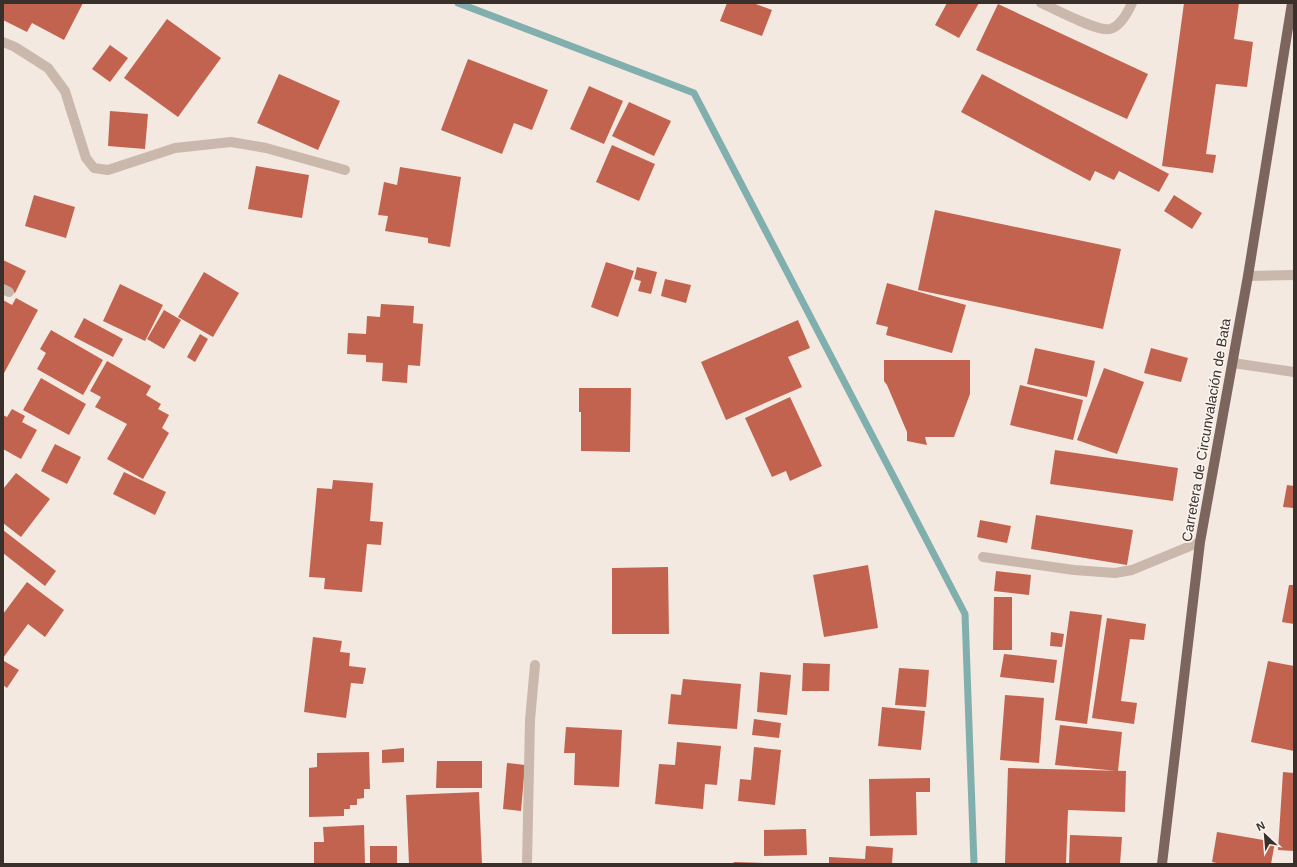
<svg xmlns="http://www.w3.org/2000/svg" width="1297" height="867" viewBox="0 0 1297 867" font-family="Helvetica,sans-serif">
	<style>
		.lines { fill: none; stroke-linecap: round; stroke-linejoin: round }
		.stream { stroke: #80afae; stroke-width: 7 }
		.building { fill: #c2634f }
		.service { stroke: #cbb8ad; stroke-width: 10 }
		.minor { stroke: #cbb8ad; stroke-width: 10 }
		.primary { stroke: #7b655d; stroke-width: 10 }
		.labels { text-anchor: middle; stroke-width: 3.5; stroke-linejoin: round; paint-order: stroke }
		.street-label { font-size: 14px; fill: #392f2b; stroke: #faf3ed }
	</style>
	<rect width="100%" height="100%" fill="#f3e9e1"/>
	<g class="lines">
		<path class="stream" d="M458 3 694 93 965 614 974 864"/>
	</g>
	<path class="building" d="M3 3H83L64 40 32 23 27 32 3 20Z
		M727 3H753L772 10 762 36 720 21Z
		M947 3H979L959 38 935 25Z
		M1184 3H1239L1234 39 1253 42 1247 87 1216 84 1206 154 1216 155 1213 173 1162 166Z
		M998 4 1148 74 1127 119 976 50Z
		M167 19 221 58 178 117 124 78Z
		M110 45 128 58 110 82 92 69Z
		M468 59 548 90 532 130 514 123 502 154 441 130Z
		M279 74 340 101 318 150 257 123Z
		M982 74 1169 174 1159 192 1119 171 1114 180 1095 171 1090 181 961 112Z
		M589 86 623 101 604 144 570 129Z
		M629 102 671 121 654 156 612 136Z
		M110 111 148 114 145 149 108 146Z
		M612 145 655 164 639 201 596 182Z
		M256 166 309 175 302 218 248 209Z
		M400 167 461 177 450 247 428 243V238L385 231 388 216 378 215 384 182 397 185Z
		M34 195 75 207 66 238 25 226Z
		M1174 195 1202 213 1192 229 1164 211Z
		M935 210 1121 249 1103 329 918 290Z
		M3 260 26 271 15 293 3 287Z
		M606 262 634 271 618 317 591 307Z
		M637 267 657 272 651 294 638 291 641 281 634 279Z
		M204 272 239 293 213 337 178 317Z
		M665 279 691 285 686 303 661 296Z
		M887 283 966 305 952 353 886 335 888 327 876 324Z
		M120 284 163 305 145 341 103 321Z
		M16 298 38 310 3 375V300L12 305Z
		M381 304 414 306 413 323 423 324 420 366 408 365 407 383 382 381 383 363 366 362V355L347 354 348 333 366 334 367 316 380 317Z
		M164 310 181 320 164 349 147 339Z
		M84 318 123 339 113 357 74 337Z
		M798 320 810 348 788 357 802 387 726 420 701 362Z
		M51 330 103 360 83 395 37 369 46 353 40 349Z
		M200 334 208 339 195 362 187 357Z
		M1035 348 1095 361 1087 397 1027 384Z
		M1151 348 1188 358 1181 382 1144 373Z
		M884 360H970V394L954 437H925L927 445 907 441V432L887 385 884 381Z
		M107 361 151 386 146 395 161 404 158 409 169 415 162 428 169 433 143 479 107 459 127 424 95 407 101 397 90 391Z
		M1104 368 1144 382 1117 454 1077 440Z
		M41 378 86 404 69 435 23 410Z
		M1020 385 1083 400 1073 440 1010 425Z
		M579 388H631L630 452 581 451V412H579Z
		M790 397 822 466 790 481 786 471 772 477 745 418Z
		M12 409 25 416 22 422 37 430 21 459 3 449V415L7 417Z
		M55 444 81 457 67 484 41 471Z
		M1055 450 1178 468 1173 501 1050 484Z
		M124 472 166 492 155 515 113 494Z
		M16 473 50 499 21 537 3 523V489Z
		M333 480 373 483 370 521 383 522 381 545 367 544 362 592 324 589 325 578 309 577 317 488 332 489Z
		M1287 485 1294 486V508L1283 507Z
		M1036 515 1133 530 1127 565 1031 549Z
		M980 520 1011 526 1007 543 977 537Z
		M3 530 56 571 45 586 3 553Z
		M868 565 878 628 824 637 813 575Z
		M668 567 669 634H612V568Z
		M996 571 1031 575 1029 595 994 591Z
		M27 582 64 610 45 637 28 624 3 658V614Z
		M1289 585H1294V624L1282 622Z
		M994 597H1012V650H993Z
		M1070 611 1102 615 1087 724 1055 720Z
		M1107 618 1146 624 1144 640 1130 639 1121 701 1137 703 1134 724 1092 718Z
		M1051 632 1064 634 1062 647 1050 646Z
		M313 637 342 641 340 652 350 653 349 666 366 668 363 684 351 683 346 718 304 712Z
		M1004 654 1057 660 1054 683 1000 677Z
		M4 661 19 670 7 688 3 685Z
		M1268 661 1294 666V751L1251 742Z
		M803 663 830 664 829 691H802Z
		M899 668 929 670 926 707 895 705Z
		M760 672 791 675 787 715 757 712Z
		M683 679 741 684 737 729 668 724 671 694 681 695Z
		M1005 695 1044 698 1039 763 1000 760Z
		M882 707 925 711 921 750 878 746Z
		M754 719 781 723 779 738 752 735Z
		M1060 725 1122 732 1118 771 1055 765Z
		M566 727 622 730 619 787 574 785 575 753H564Z
		M677 742 721 746 717 785 705 784 703 809 655 804 659 764 675 765Z
		M754 747 781 750 775 805 738 801 740 779 751 780Z
		M404 748V762L382 763V750Z
		M369 752 370 789H364V798L357 799V805H350V809H344V816L309 817V768L317 767V753Z
		M437 761H482V788H436Z
		M507 763 525 765 521 811 503 809Z
		M1008 768 1126 771 1125 812 1068 810 1066 864H1005Z
		M1283 772 1294 773V851L1278 850Z
		M930 778V792H916L917 835 870 836 869 779Z
		M479 792 482 864H409L406 795Z
		M364 825 365 864H314V842H324L323 827Z
		M806 829 807 855 764 856V830Z
		M1217 832 1275 842 1271 864H1222L1212 862Z
		M1070 835 1122 837 1120 864H1069Z
		M370 846H397V864H370Z
		M866 846 893 848 892 864H829V857L865 859Z
		M734 862 765 863V864H733Z"/>
	<g class="lines">
		<path class="service" d="M1041 3C1055 9 1097 32 1110 29 1121 26 1128 12 1132 3
			M983 557 1074 570 1115 573 1132 570 1200 542"/>
		<path class="minor" d="M3 42 15 47 48 68 65 91 86 158 94 168 108 170 175 148 231 142 266 148 345 170
			M1248 276 1294 275
			M3 289 9 292
			M1233 363 1294 372
			M527 864 530 720 535 665"/>
		<path class="primary" d="M1162 864 1200 542 1248 276 1292 3"/>
	</g>
	<g class="labels">
		<g class="street-label">
			<text transform="translate(1206 430) rotate(-80)" y="5">Carretera de Circunvalación de Bata</text>
		</g>
	</g>
	<rect width="1297" height="867" fill="none" stroke="#392f2b" stroke-width="8"/>
	<g transform="translate(1265 835) rotate(334)" stroke="#faf3ed" stroke-width="3" paint-order="stroke">
	<path d="M0-3L7 15L0 10L-7 15Z" fill="#392f2b"/>
	<text y="-6" font-size="11" font-weight="bold" text-anchor="middle" fill="#392f2b">N</text>
	</g>
</svg>
